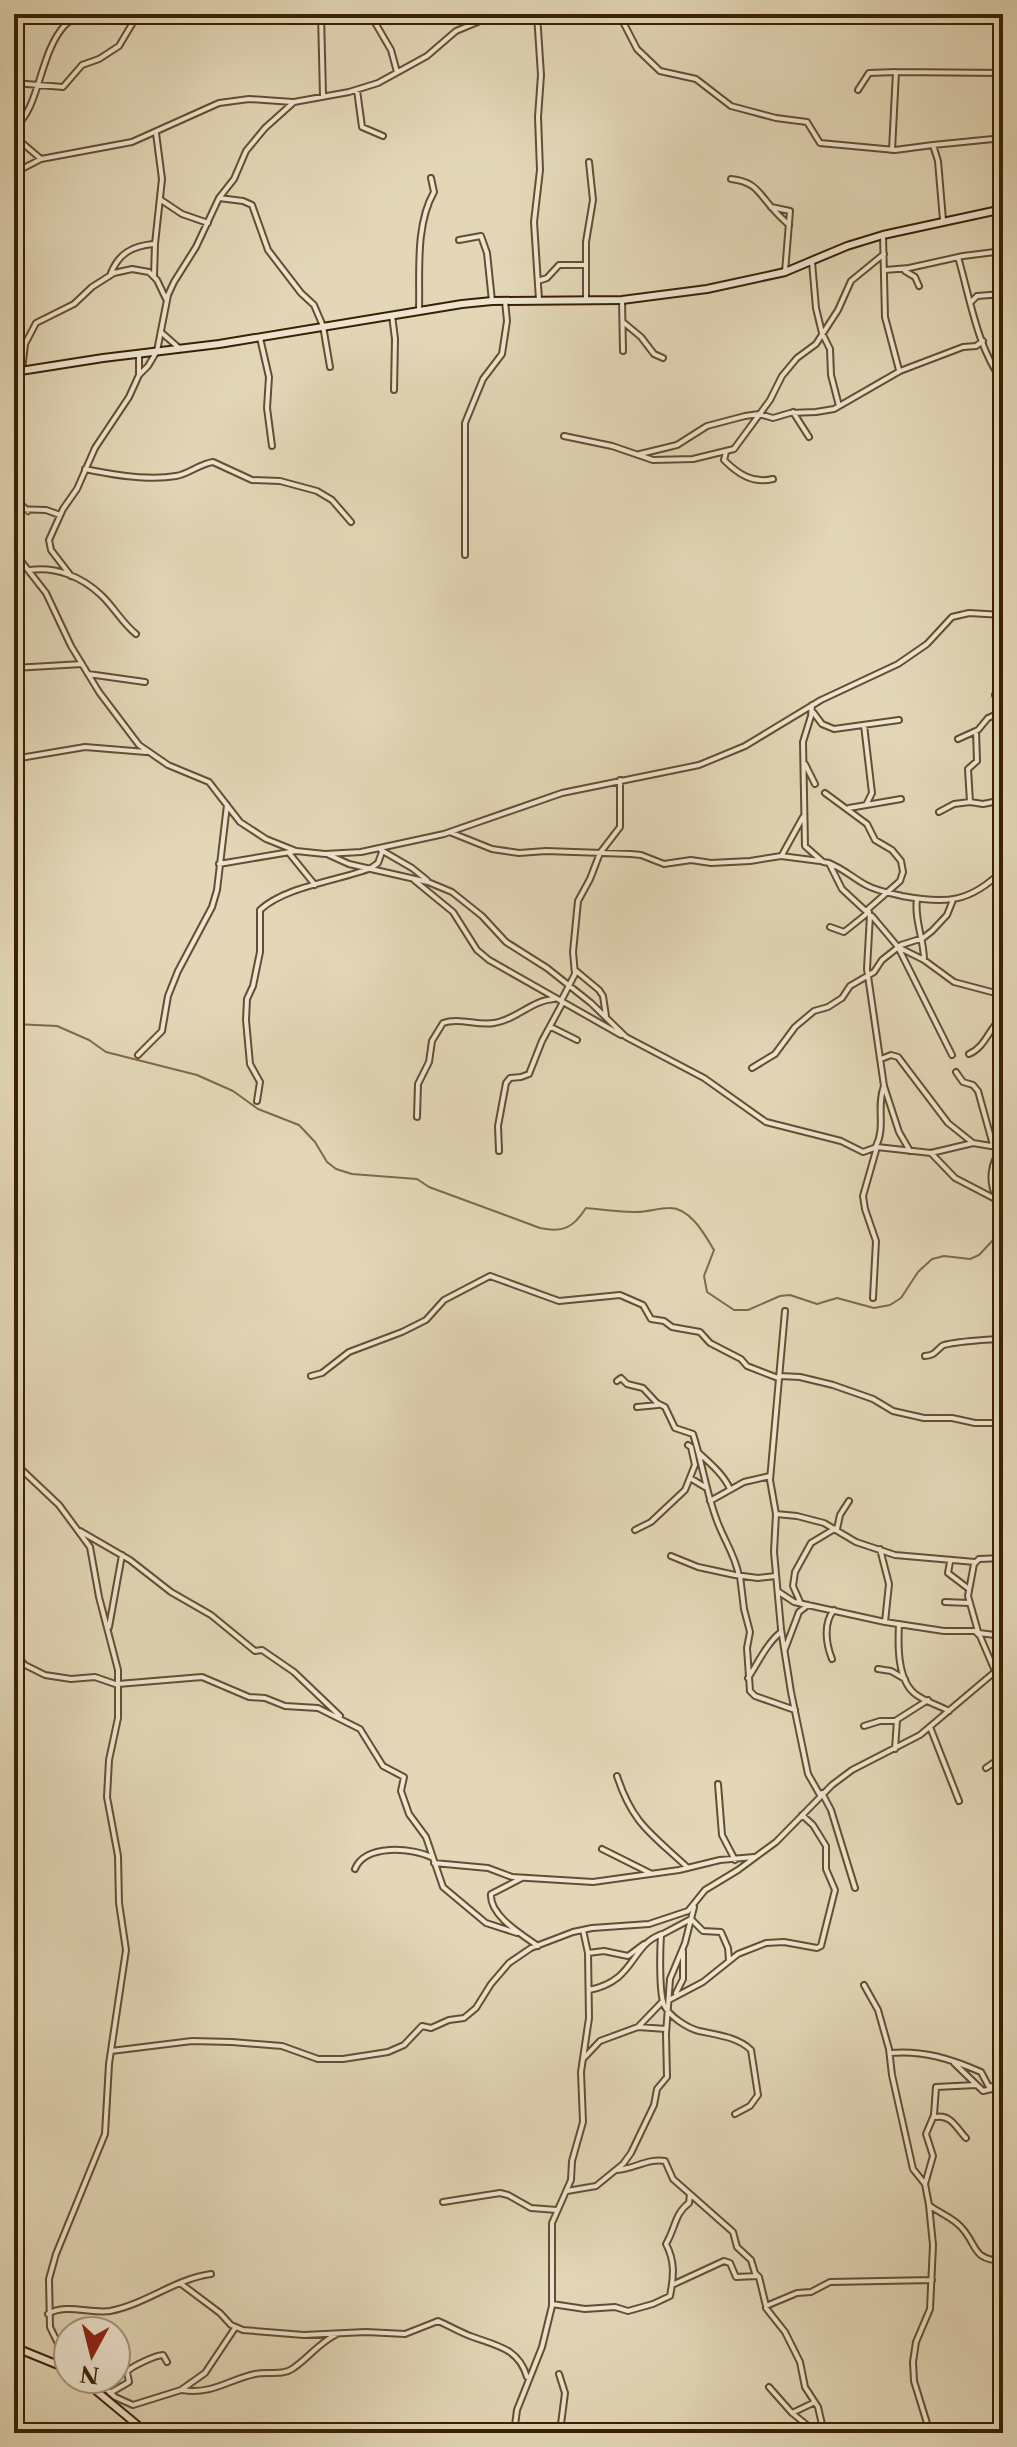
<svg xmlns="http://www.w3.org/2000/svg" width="1017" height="2447" viewBox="0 0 1017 2447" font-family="'Libre Caslon Text',serif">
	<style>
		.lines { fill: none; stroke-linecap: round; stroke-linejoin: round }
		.stream { stroke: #7e694a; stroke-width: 2 }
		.street-casing { stroke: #654e30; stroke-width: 8 }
		.secondary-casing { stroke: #3b2003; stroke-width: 10 }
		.street { stroke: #ede5d0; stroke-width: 4 }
		.secondary { stroke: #ede5d0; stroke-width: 6 }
	</style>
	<rect width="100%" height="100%" fill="#e3d7b7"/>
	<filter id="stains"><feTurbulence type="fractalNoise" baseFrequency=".0025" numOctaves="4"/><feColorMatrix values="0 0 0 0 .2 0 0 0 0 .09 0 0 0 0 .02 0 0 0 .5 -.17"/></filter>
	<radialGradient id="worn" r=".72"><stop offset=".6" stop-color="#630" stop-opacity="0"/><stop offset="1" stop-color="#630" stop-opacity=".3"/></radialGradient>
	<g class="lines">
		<path class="stream" d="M14 1024 57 1026 89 1040 106 1052 197 1075 233 1091 258 1109 299 1125 315 1142 327 1162 336 1169 352 1174 417 1179 429 1187 540 1228C563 1233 573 1228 586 1208 603 1210 619 1212 637 1212 648 1212 658 1208 669 1208 690 1207 705 1235 714 1250L704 1276 707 1292 734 1310H748L780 1296 790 1295 817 1304 837 1298 874 1308 890 1305 901 1298 918 1272 932 1259 944 1256 970 1259 979 1255 994 1239 1003 1238"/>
		<defs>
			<path id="street" d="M321 14 323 96
				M370 14 391 50 397 72
				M537 14 541 75 538 117 540 170 534 222 539 300
				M619 14 637 49 660 71 696 79 731 106 776 118 807 122 820 143 895 150 933 145 938 161 943 220
				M14 83 63 87 82 65 99 59 119 46 138 14
				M357 90 362 127 383 136
				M858 90 869 73 896 72
				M14 128C40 109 39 53 65 25 71 19 80 18 88 14
				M14 136 41 159
				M933 145 1003 138
				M892 150 896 72 1003 73
				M14 173 41 159 132 142 219 103 249 99 293 102
				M731 179C757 182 758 193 774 210 778 215 784 220 789 225
				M219 198 243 201 252 205 268 250 301 293 314 305 323 326
				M161 200 182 214 208 223
				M771 207 790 211 785 272
				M883 235 885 317 899 370
				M459 240 481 236 487 253 492 301
				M958 257C970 298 977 347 1003 382
				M812 262 816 308 822 333 830 349 831 375 839 406
				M885 270 909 268 963 256 1003 251
				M905 271 915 277 919 286
				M111 273C119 253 133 246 153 244
				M154 276 155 244 162 179 156 133
				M538 281 547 278 559 265H585
				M622 300 623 351
				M586 301V242L593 200 589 162
				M971 302 977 296 1003 294
				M419 311C420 273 415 225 434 192L431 178
				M392 315 395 339 394 390
				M623 322 641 337 654 354 663 358
				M323 326 330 367
				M162 333 179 348
				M260 338 269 377 267 408 272 446
				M22 370 25 344 36 323 74 304 92 287 114 273 132 269 149 272 157 280 166 299
				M139 375 148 366 157 351 168 295 174 282 196 247 219 198 234 179 246 151 265 128 294 102 349 92 378 83 427 56 456 31 480 21 505 14
				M793 412 809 437
				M564 436 612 446 653 460 693 459 734 449 770 400 782 376 797 358 816 344 838 310 851 281 884 254
				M726 452 724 460C738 474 753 484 773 479
				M640 454 677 445 707 426 745 416 759 414 773 418 790 413 816 412 834 409 900 371 963 347 976 346 983 341
				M85 469C113 475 148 481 176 476 189 474 199 464 213 462L252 480 280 481 317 491 332 500 351 522
				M14 498 28 511
				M14 509 46 510 60 515
				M14 552 46 593 71 646 99 692 139 745 168 765 209 782 240 822 266 839 296 851 325 854 361 852 444 834 562 793 699 765 745 746 821 700 898 664 927 644 952 617 969 613 1003 615
				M465 555V423L483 379 502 354 507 321 505 301
				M30 570C56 566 82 577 101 595 114 607 122 623 136 634
				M71 576 51 550 49 540 63 509 77 489 95 448 129 397 139 375V354
				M14 668 82 664
				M88 674 145 682
				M995 695H1003
				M812 705 811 716 803 742 805 846 823 862 829 863 842 889 870 915 867 969 884 1086 899 1132 910 1151
				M813 712 822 724 834 729 899 720
				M864 725 872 793 866 805
				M976 731 977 761 968 769 970 802 983 804 1003 800
				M958 739 978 730 988 718 995 715
				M14 759 85 747 146 752
				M805 764 815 784
				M825 793 867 824 875 840 892 850 901 861 903 872 900 881 867 910
				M849 808 901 799
				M939 812 954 804 970 802
				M452 833 492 849 519 853 546 851 631 854 641 855 664 864 691 860 711 863 750 861 781 856 820 861
				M381 850 412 868 427 880
				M289 853 315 885
				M329 855 349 864 428 882 452 892 482 916 506 942 547 968 591 1003 626 1037 704 1078 766 1122 841 1141 863 1152 877 1147 931 1153 973 1143 1003 1148
				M782 855 803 817
				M829 863C844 869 853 878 866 885 877 891 890 893 902 896 946 904 970 903 1003 870
				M219 864 296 851
				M414 880 453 912 477 950 489 960 621 1035
				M917 899C914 920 924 939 924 960
				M872 916 898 947 924 960 954 982 1003 995
				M830 927 844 932 869 912
				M899 949 952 1055
				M575 970 599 990 603 996 606 1016
				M561 1001 575 974 573 952 578 901 590 879 600 853 620 827V780
				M551 1027 577 1040
				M969 1054C986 1047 989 1027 1003 1017
				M138 1055 162 1031 168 996 178 971 212 907 217 890 227 805
				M881 1059 891 1055 898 1057 948 1123 973 1143
				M752 1068 775 1054 795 1027 814 1011 828 1007 842 998 850 986 874 972 882 960 901 945 923 938 932 931 947 915 953 900
				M956 1072 963 1082 973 1085 978 1091 993 1145
				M257 1101 260 1082 250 1064 246 1020 247 999 253 986 260 952V910C286 886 338 881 371 868L378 863 382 852
				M417 1117 418 1084 429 1062 432 1041 443 1023C459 1017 477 1026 494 1023 516 1020 532 1000 554 999
				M876 1146C886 1127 876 1106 884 1086
				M499 1151 498 1126 506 1083 510 1078 521 1077 529 1074 542 1041 563 1002
				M931 1153 955 1178 1003 1203
				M997 1199C988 1182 990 1162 1003 1148
				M873 1298 876 1241 865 1209 863 1196 877 1147
				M785 1311 770 1480 776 1514 774 1552 781 1629 791 1692 808 1774 820 1795
				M925 1356C935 1355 935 1352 942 1346 948 1342 993 1339 1003 1339
				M311 1376 322 1373 349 1352 402 1332 426 1320 444 1300 490 1276 559 1301 620 1295 643 1305 651 1319 664 1321 672 1327 700 1332 710 1343 741 1359 747 1366 778 1378
				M780 1376 800 1377 833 1385 873 1399 893 1411 924 1418H952L975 1423H1003
				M617 1381 621 1378 627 1384 643 1388 657 1403 665 1407 675 1428 693 1434C702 1462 706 1491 716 1518 723 1539 735 1554 739 1576
				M637 1407 658 1405
				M699 1453C710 1463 724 1475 730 1489
				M14 1458 22 1470 59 1505 90 1547 99 1597 118 1670V1718L109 1760 107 1797 118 1856 119 1903 126 1950 109 2064 105 2134 56 2254 49 2279 50 2327 68 2364
				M690 1478 705 1487
				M710 1501 744 1482 770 1476
				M776 1514 797 1516 824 1523 856 1542 895 1555 975 1562
				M837 1529 840 1515 849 1501
				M635 1530 651 1522 685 1490 695 1465 691 1447 688 1445
				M80 1531 130 1560 171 1592 211 1615 255 1651 262 1650 294 1672 340 1716
				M880 1549 889 1584 885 1622
				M671 1556 698 1567 735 1575 758 1578 776 1576
				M950 1562 948 1573 969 1589
				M740 1576 744 1609 750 1632 747 1648 750 1691 755 1696 795 1710
				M779 1592 794 1602 885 1622 944 1631H975L980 1636 995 1671
				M945 1602 969 1603
				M801 1604 793 1586 795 1572 811 1543 836 1528
				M899 1624C898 1644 897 1678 914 1693 923 1701 938 1705 949 1711
				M109 1627 122 1555
				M979 1633 1003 1636
				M979 1635 968 1596 974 1564 979 1559 1003 1558
				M785 1649 799 1612 808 1605
				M14 1653 25 1665 45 1675 71 1679 95 1677 118 1685
				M832 1659C826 1644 823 1623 834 1610
				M878 1669 891 1671 905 1679
				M748 1678C758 1663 767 1643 781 1632
				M118 1684 202 1677 249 1697 265 1698 285 1706 318 1708 360 1729 383 1766 404 1777 401 1791 409 1814 426 1837 443 1887 486 1923 517 1933
				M864 1726 880 1721H895L928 1700
				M930 1727 959 1801
				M895 1749 897 1720
				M986 1768 1003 1756
				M617 1776C633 1825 652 1834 688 1868
				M718 1784 722 1835 735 1860
				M822 1793 831 1810 855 1888
				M602 1849 650 1873
				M434 1863 488 1868 512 1877 593 1882 679 1870 720 1860 754 1857
				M355 1869C365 1844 412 1847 433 1858
				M522 1878 491 1894C489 1915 521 1934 538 1946
				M694 1907 691 1919 661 1935C660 1950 659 1992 664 2005 669 2016 687 2028 699 2031 717 2035 738 2037 751 2050L758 2095 750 2106 735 2114
				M691 1919 703 1931 721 1932 728 1948 729 1960
				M588 1953 604 1951 628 1956 644 1944
				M864 1985 878 2010 889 2049 892 2075 913 2169 925 2184 929 2205C939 2213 952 2217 961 2227 978 2245 971 2260 1003 2261
				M589 1990C636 1981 630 1945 662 1934
				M676 1993 683 1979V1951
				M669 2000 703 1982 738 1954 766 1943 784 1942 817 1948 821 1946 835 1890 826 1869V1846L813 1825 802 1815
				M638 2027 663 2001
				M111 2051 192 2041 232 2042 282 2046 318 2059H343L388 2052 404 2045 422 2026 431 2028 449 2020 464 2018 476 2008 491 1984 509 1963 531 1948 573 1932 592 1928 649 1924 688 1911 705 1890 738 1870 776 1842 832 1785 852 1770 920 1735 1003 1665
				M890 2053C923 2050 951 2059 981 2072L989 2087 1003 2083
				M583 2059 600 2041 638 2027 666 2029
				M954 2063 983 2091 992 2089
				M936 2117C951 2114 957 2129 966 2138
				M925 2184 933 2156 926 2134 934 2115 936 2087 976 2085
				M567 2191 596 2186 623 2164 631 2153 654 2105 657 2089 667 2077 666 2034 670 1979 685 1943 691 1919
				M690 2194 733 2232 737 2247 751 2260 755 2273 759 2277 766 2306 797 2293 811 2292 830 2282 932 2280
				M443 2202 500 2193 508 2195 531 2208 557 2210
				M929 2205 933 2245 930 2309 916 2342 913 2362 914 2381 930 2433
				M180 2283 220 2313 231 2325 243 2330 304 2335 366 2332 405 2334 438 2321C450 2326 461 2333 473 2337 498 2346 519 2349 527 2377
				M672 2285 724 2261 730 2263 736 2277 757 2276
				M552 2304 585 2309 615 2307 628 2311 653 2304 670 2296C674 2276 675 2261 666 2244 675 2229 675 2213 689 2203L690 2194 673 2179 665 2161C648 2158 634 2169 617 2170
				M766 2308 785 2332 800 2362 805 2387 818 2407 824 2433
				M48 2314C65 2303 91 2314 110 2311 146 2304 175 2279 211 2274
				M95 2379 115 2397 133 2405 181 2390 205 2373 235 2328
				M769 2387 792 2413 813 2403
				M182 2390C212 2395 230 2379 255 2374 268 2371 282 2376 292 2369 309 2358 317 2344 337 2334
				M110 2393 129 2382 127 2372C130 2367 156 2355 163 2355L167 2362
				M792 2413 817 2433
				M514 2433 517 2410 542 2347 552 2306V2223L571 2180 572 2161 583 2122 581 2072 589 2018 588 1953 583 1930
				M545 2433 561 2424 565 2393 559 2374"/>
			<path id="secondary" d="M14 372 103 358 219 344 462 304 492 301 622 300 707 289 785 272 847 246 883 235 1003 209
				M14 2347 68 2369
				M82 2379 147 2433
				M985 2433 1003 2425"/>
		</defs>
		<use href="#street" class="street-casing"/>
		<use href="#secondary" class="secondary-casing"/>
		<use href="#street" class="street"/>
		<use href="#secondary" class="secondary"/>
	</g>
	<rect width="1017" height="2447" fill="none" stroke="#e3d7b7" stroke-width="48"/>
	<rect x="16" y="16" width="985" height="2415" fill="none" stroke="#3b2003" stroke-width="4"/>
	<rect x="24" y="24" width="969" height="2399" fill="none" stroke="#3b2003" stroke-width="2"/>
	<g transform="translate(92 2355) rotate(187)"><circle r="38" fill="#ede5d0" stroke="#a6967e" stroke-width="2"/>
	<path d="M0-6L14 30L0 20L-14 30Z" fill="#8f2418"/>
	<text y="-12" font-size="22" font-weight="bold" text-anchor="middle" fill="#3b2003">N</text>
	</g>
	<rect width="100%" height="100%" filter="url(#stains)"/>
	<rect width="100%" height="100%" fill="url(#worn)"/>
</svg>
